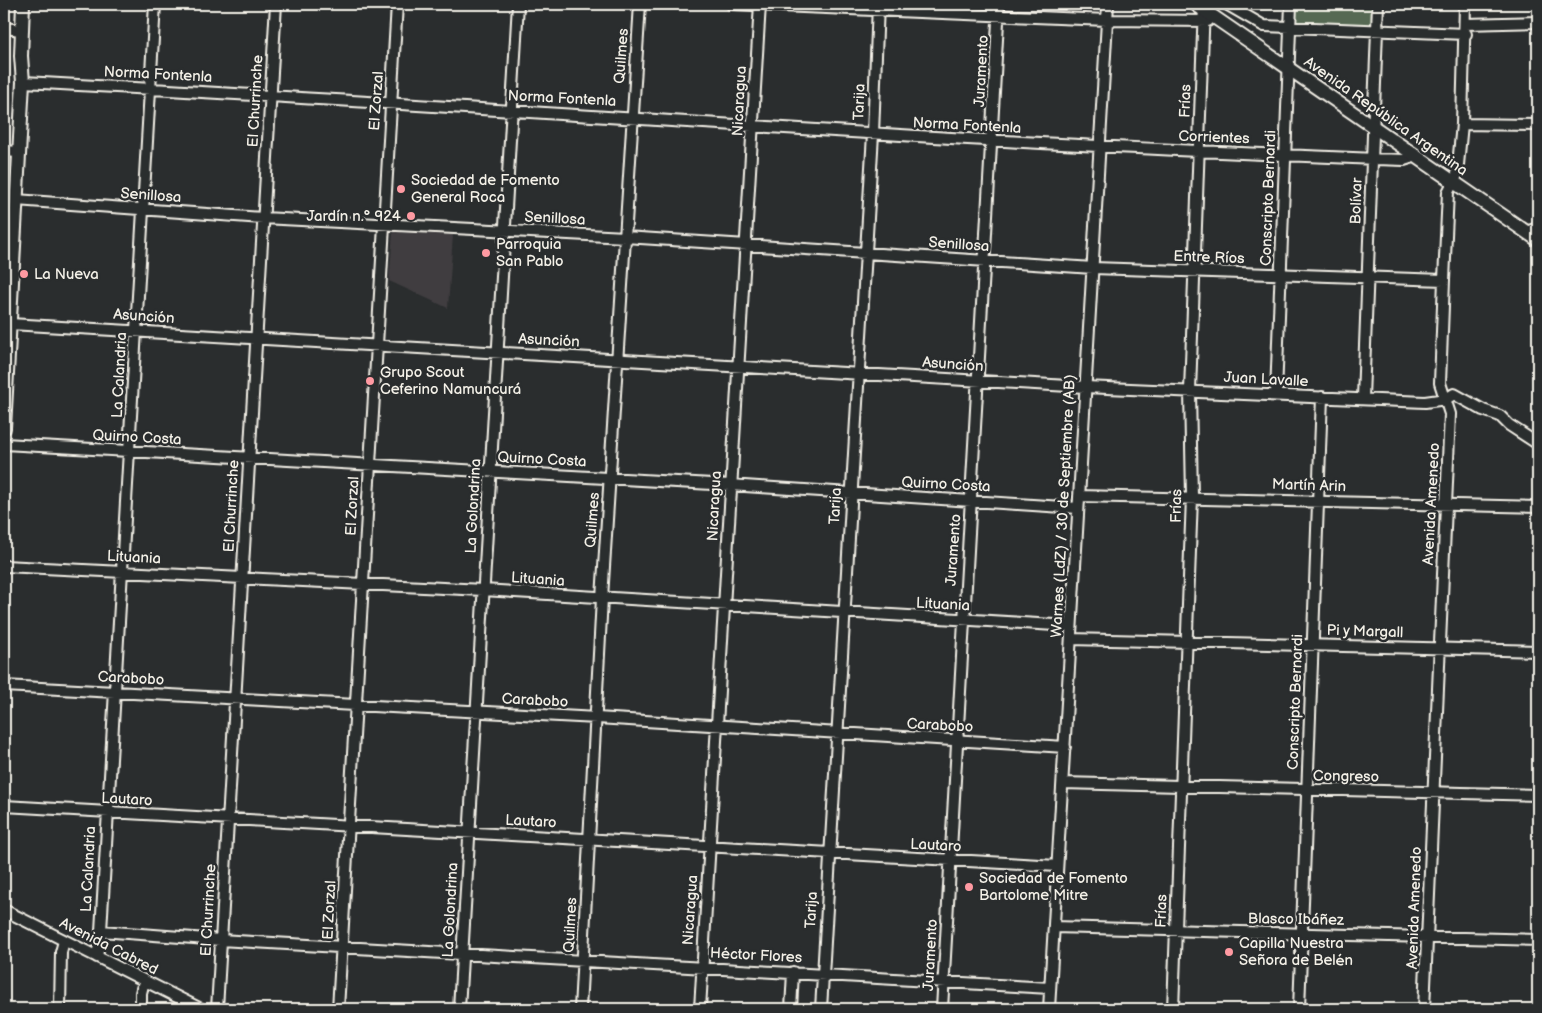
<svg xmlns="http://www.w3.org/2000/svg" width="1542" height="1013" viewBox="0 0 1542 1013" font-family="'Balsamiq Sans',sans-serif">
	<style>
		.built { fill: #3f3c3f }
		.green { fill: #566953; stroke: #a5ad9e }
		.lines { fill: none; stroke-linecap: round; stroke-linejoin: round }
		.minor-casing { stroke: #f4f1e8; stroke-width: 14 }
		.major-casing { stroke: #f4f1e8; stroke-width: 16 }
		.minor { stroke: #2a2d2e; stroke-width: 10 }
		.major { stroke: #2a2d2e; stroke-width: 12 }
		.poi-dot { fill: #ff9aa2; stroke: #2a2d2e; stroke-width: 2 }
		.labels { text-anchor: middle; stroke-width: 5; stroke-linejoin: round; paint-order: stroke }
		.street-label { font-size: 15px; fill: #f4f1e8; stroke: #2a2d2e }
		.poi-label { font-size: 15px; fill: #f4f1e8; stroke: #2a2d2e; text-anchor: start }
	</style>
	<rect width="100%" height="100%" fill="#2a2d2e"/>
	<filter id="ink" filterUnits="userSpaceOnUse"><feTurbulence type="fractalNoise" baseFrequency=".02" numOctaves="2"/><feDisplacementMap in="SourceGraphic" scale="10" xChannelSelector="R" yChannelSelector="G"/><feConvolveMatrix kernelMatrix="1 2 1 2 8 2 1 2 1" color-interpolation-filters="sRGB"/></filter>
	<g filter="url(#ink)">
		<path class="built" d="M393 232 453 235 448 308 389 281Z"/>
		<path class="green" d="M1295 4H1375L1374 26 1295 24Z"/>
		<g class="lines">
			<defs>
				<path id="minor" d="M731 4 1107 20 1208 21
					M1226 4 1264 26 1466 34
					M1465 24 1538 22
					M4 28 21 30
					M23 82C484 106 943 143 1404 160L1417 156
					M1462 124 1538 125
					M4 151 18 152
					M16 200 263 218 625 237 1093 268 1444 280
					M1526 232 1538 228
					M10 324 1085 387 1425 402 1446 399 1454 394 1483 410 1500 416 1509 425 1538 444
					M1276 394 1291 4
					M1363 398 1378 4
					M4 444 730 485 1078 508
					M1079 496 1538 507
					M4 566 483 590 1071 626
					M1071 639 1538 651
					M4 686 597 718 1065 747
					M1063 783 1538 795
					M4 806 1057 866
					M4 910 201 1009
					M1054 927 1538 940
					M101 931 220 940 1050 988
					M97 957 101 931 155 4
					M60 1009 61 952 64 941
					M141 1009V993L144 981
					M217 1009 276 4
					M338 1009 397 4
					M459 1009 518 4
					M580 1009 602 598 640 4
					M700 1009 760 4
					M791 1009 793 972
					M821 1009 873 134 878 4
					M942 1009 999 4
					M1049 1009 1108 4
					M1173 1009 1192 497 1190 391 1204 5
					M1299 1009 1322 397
					M1424 1009 1450 414 1440 383 1444 280 1448 192 1457 175 1462 124 1465 4"/>
				<path id="major" d="M1195 4 1538 240
					M4 428 23 82 21 56 23 4"/>
			</defs>
			<use href="#minor" class="minor-casing"/>
			<use href="#major" class="major-casing"/>
			<use href="#minor" class="minor"/>
			<use href="#major" class="major"/>
		</g>
	</g>
	<g class="poi-dot">
		<circle cx="401" cy="189" r="5"/>
		<circle cx="411" cy="216" r="5"/>
		<circle cx="486" cy="253" r="5"/>
		<circle cx="24" cy="274" r="5"/>
		<circle cx="370" cy="381" r="5"/>
		<circle cx="969" cy="887" r="5"/>
		<circle cx="1229" cy="952" r="5"/>
	</g>
	<g class="labels">
		<g class="street-label">
			<text transform="translate(621 56) rotate(-86)" y="5">Quilmes</text>
			<text transform="translate(981 71) rotate(-87)" y="5">Juramento</text>
			<text transform="translate(158 74) rotate(3)" y="5">Norma Fontenla</text>
			<text transform="translate(562 98) rotate(3)" y="5">Norma Fontenla</text>
			<text transform="translate(255 101) rotate(-87)" y="5">El Churrinche</text>
			<text transform="translate(376 101) rotate(-86)" y="5">El Zorzal</text>
			<text transform="translate(739 101) rotate(-87)" y="5">Nicaragua</text>
			<text transform="translate(1185 101) rotate(-88)" y="5">Frías</text>
			<text transform="translate(859 102) rotate(-88)" y="5">Tarija</text>
			<text transform="translate(1386 116) rotate(35)" y="5">Avenida República Argentina</text>
			<text transform="translate(967 125) rotate(3)" y="5">Norma Fontenla</text>
			<text transform="translate(1214 137) rotate(2)" y="5">Corrientes</text>
			<text transform="translate(151 195) rotate(4)" y="5">Senillosa</text>
			<text transform="translate(1268 198) rotate(-88)" y="5">Conscripto Bernardi</text>
			<text transform="translate(1356 201) rotate(-88)" y="5">Bolívar</text>
			<text transform="translate(555 218) rotate(3)" y="5">Senillosa</text>
			<text transform="translate(959 244) rotate(4)" y="5">Senillosa</text>
			<text transform="translate(1209 257) rotate(2)" y="5">Entre Ríos</text>
			<text transform="translate(144 316) rotate(4)" y="5">Asunción</text>
			<text transform="translate(549 340) rotate(3)" y="5">Asunción</text>
			<text transform="translate(953 364) rotate(4)" y="5">Asunción</text>
			<text transform="translate(119 375) rotate(-87)" y="5">La Calandria</text>
			<text transform="translate(1266 379) rotate(3)" y="5">Juan Lavalle</text>
			<text transform="translate(137 437) rotate(3)" y="5">Quirno Costa</text>
			<text transform="translate(542 459) rotate(3)" y="5">Quirno Costa</text>
			<text transform="translate(946 484) rotate(3)" y="5">Quirno Costa</text>
			<text transform="translate(1309 485) rotate(2)" y="5">Martín Arin</text>
			<text transform="translate(1431 504) rotate(-87)" y="5">Avenida Amenedo</text>
			<text transform="translate(231 506) rotate(-87)" y="5">El Churrinche</text>
			<text transform="translate(352 506) rotate(-87)" y="5">El Zorzal</text>
			<text transform="translate(473 506) rotate(-87)" y="5">La Golondrina</text>
			<text transform="translate(714 506) rotate(-87)" y="5">Nicaragua</text>
			<text transform="translate(835 506) rotate(-87)" y="5">Tarija</text>
			<text transform="translate(1063 506) rotate(-87)" y="5">Warnes (LdZ) / 30 de Septiembre (AB)</text>
			<text transform="translate(1176 506) rotate(-89)" y="5">Frías</text>
			<text transform="translate(592 520) rotate(-86)" y="5">Quilmes</text>
			<text transform="translate(953 550) rotate(-86)" y="5">Juramento</text>
			<text transform="translate(134 557) rotate(3)" y="5">Lituania</text>
			<text transform="translate(538 579) rotate(4)" y="5">Lituania</text>
			<text transform="translate(943 604) rotate(3)" y="5">Lituania</text>
			<text transform="translate(1365 631) rotate(2)" y="5">Pi y Margall</text>
			<text transform="translate(131 678) rotate(3)" y="5">Carabobo</text>
			<text transform="translate(535 700) rotate(3)" y="5">Carabobo</text>
			<text transform="translate(1295 702) rotate(-88)" y="5">Conscripto Bernardi</text>
			<text transform="translate(940 725) rotate(3)" y="5">Carabobo</text>
			<text transform="translate(1346 776) rotate(1)" y="5">Congreso</text>
			<text transform="translate(127 799) rotate(3)" y="5">Lautaro</text>
			<text transform="translate(531 821) rotate(3)" y="5">Lautaro</text>
			<text transform="translate(936 845) rotate(3)" y="5">Lautaro</text>
			<text transform="translate(88 869) rotate(-87)" y="5">La Calandria</text>
			<text transform="translate(1414 908) rotate(-88)" y="5">Avenida Amenedo</text>
			<text transform="translate(208 910) rotate(-87)" y="5">El Churrinche</text>
			<text transform="translate(329 910) rotate(-87)" y="5">El Zorzal</text>
			<text transform="translate(450 910) rotate(-87)" y="5">La Golondrina</text>
			<text transform="translate(690 910) rotate(-86)" y="5">Nicaragua</text>
			<text transform="translate(811 910) rotate(-87)" y="5">Tarija</text>
			<text transform="translate(1161 911) rotate(-88)" y="5">Frías</text>
			<text transform="translate(1296 919) rotate(1)" y="5">Blasco Ibáñez</text>
			<text transform="translate(570 925) rotate(-87)" y="5">Quilmes</text>
			<text transform="translate(109 946) rotate(27)" y="5">Avenida Cabred</text>
			<text transform="translate(756 955) rotate(3)" y="5">Héctor Flores</text>
			<text transform="translate(930 955) rotate(-87)" y="5">Juramento</text>
		</g>
		<g class="poi-label">
			<text x="411" y="185">Sociedad de Fomento<tspan x="411" dy="17">General Roca</tspan></text>
			<text x="401" y="221" text-anchor="end">Jardín n.° 924</text>
			<text x="496" y="249">Parroquia<tspan x="496" dy="17">San Pablo</tspan></text>
			<text x="34" y="279">La Nueva</text>
			<text x="380" y="377">Grupo Scout<tspan x="380" dy="17">Ceferino Namuncurá</tspan></text>
			<text x="979" y="883">Sociedad de Fomento<tspan x="979" dy="17">Bartolome Mitre</tspan></text>
			<text x="1239" y="948">Capilla Nuestra<tspan x="1239" dy="17">Señora de Belén</tspan></text>
		</g>
	</g>
	<rect width="1542" height="1013" fill="none" stroke="#2a2d2e" stroke-width="20"/>
	<rect x="10" y="10" width="1522" height="993" fill="none" stroke="#f4f1e8" stroke-width="2" filter="url(#ink)"/>
</svg>
